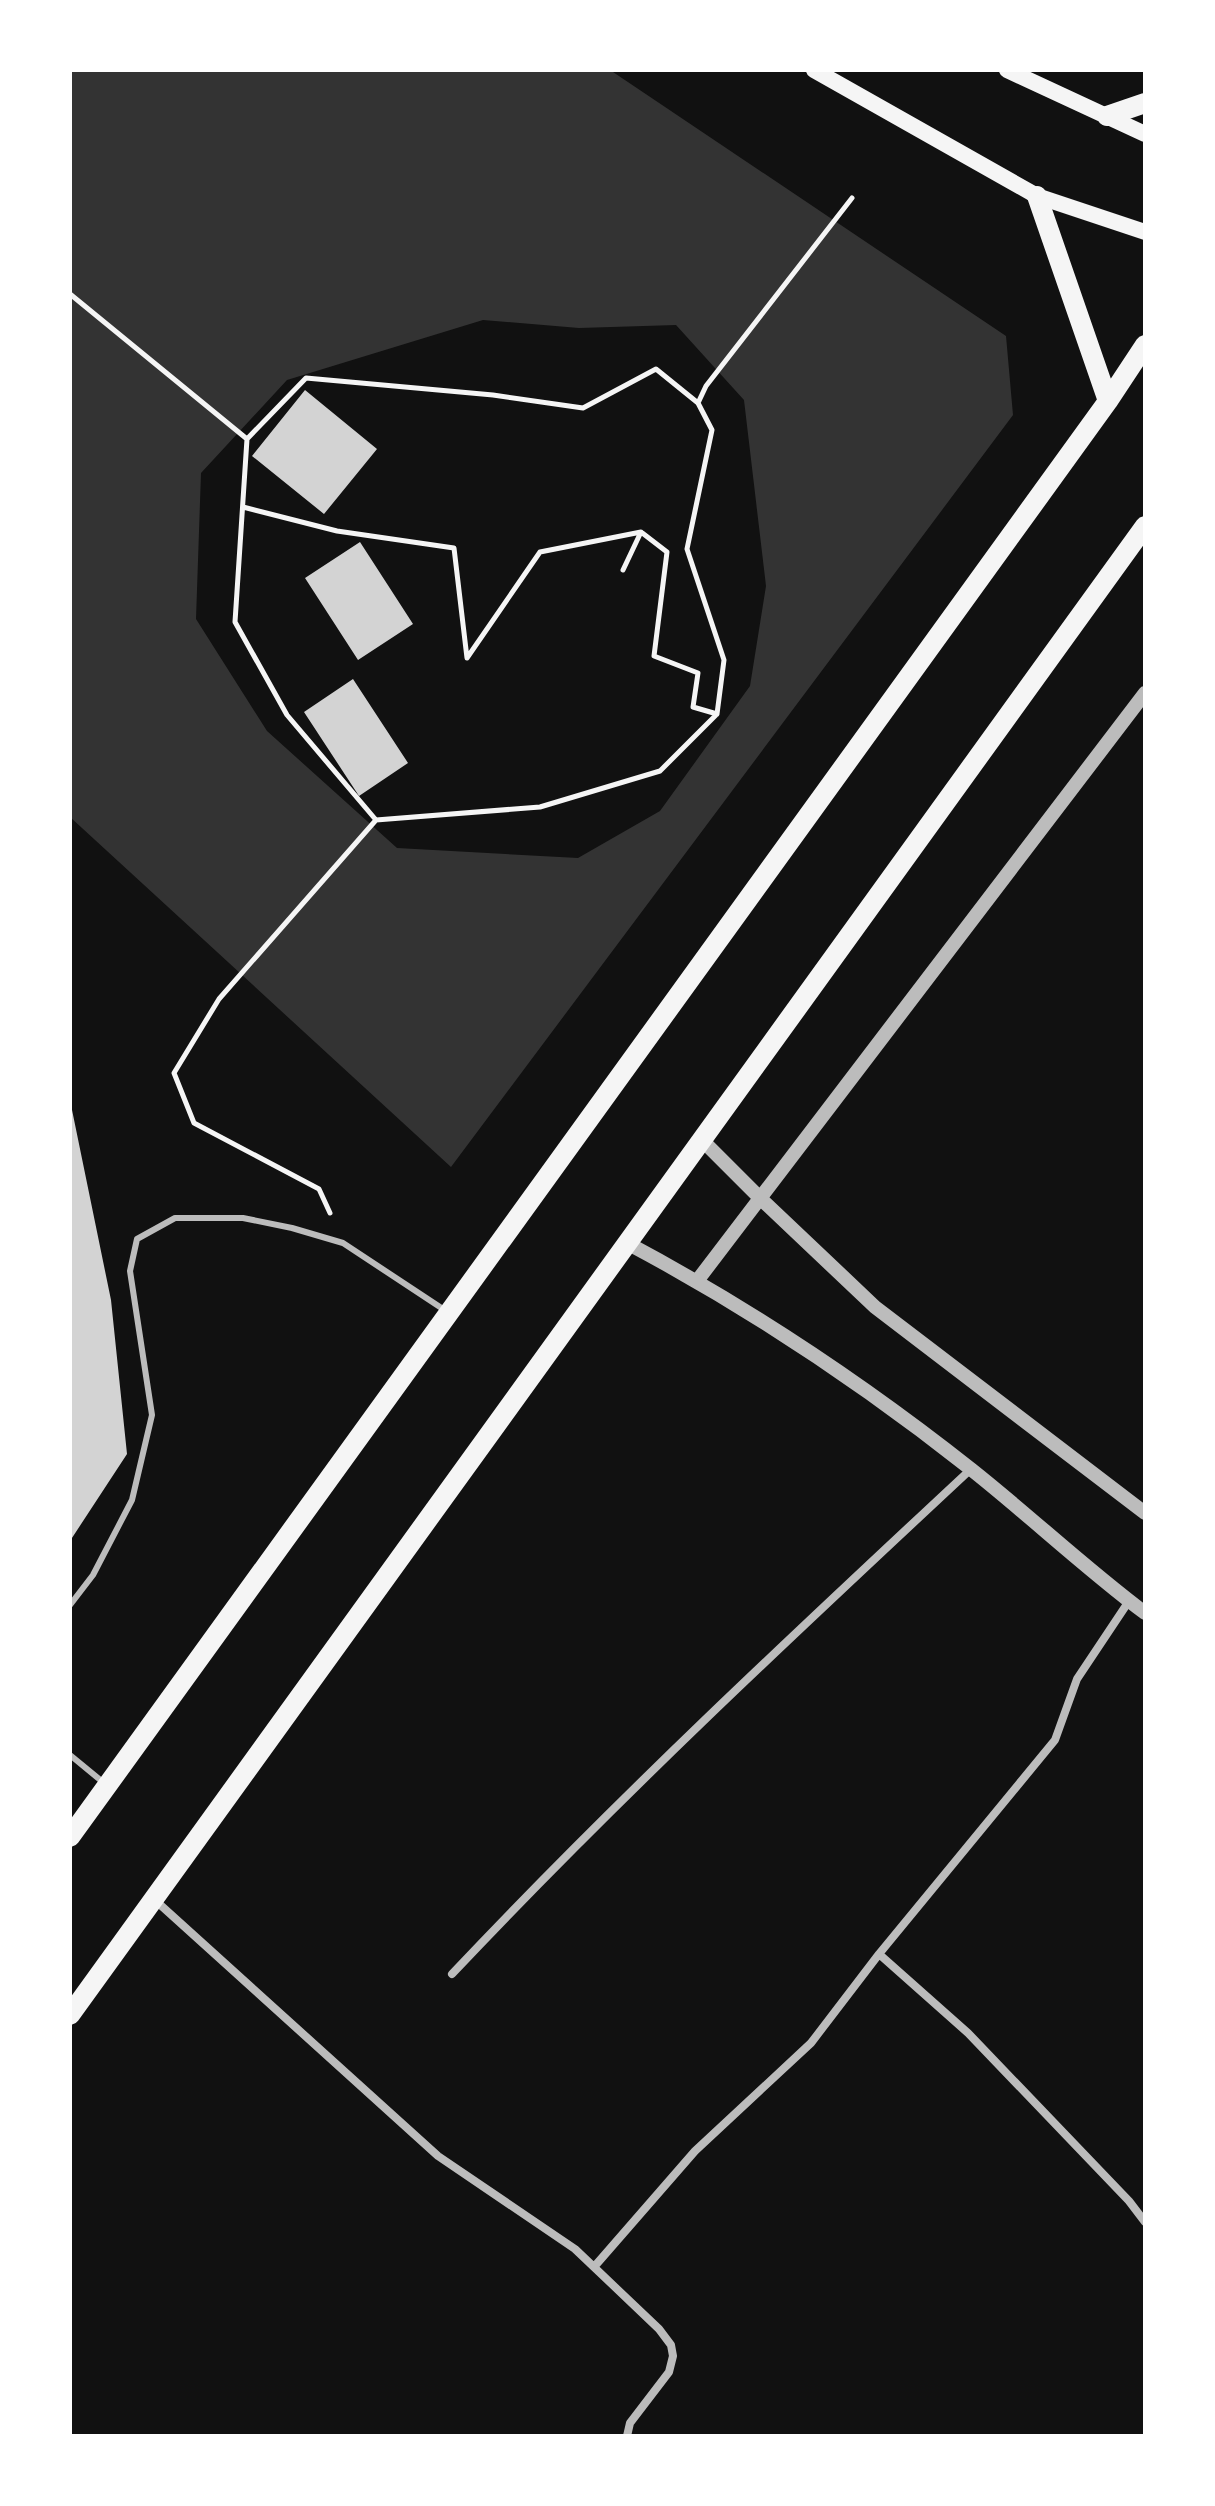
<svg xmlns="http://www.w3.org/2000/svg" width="1215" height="2506" viewBox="0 0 1215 2506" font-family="'Crimson Pro',serif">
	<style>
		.water { fill: #333; fill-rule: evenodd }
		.building { fill: #d3d3d3 }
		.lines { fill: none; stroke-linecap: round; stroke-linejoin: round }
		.path { stroke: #f5f5f5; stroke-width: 5 }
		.service { stroke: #bcbcbc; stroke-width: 6 }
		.minor { stroke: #bcbcbc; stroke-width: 8 }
		.tertiary { stroke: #bcbcbc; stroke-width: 14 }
		.secondary { stroke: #f5f5f5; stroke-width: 16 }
		.primary { stroke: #f5f5f5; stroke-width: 20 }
	</style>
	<rect width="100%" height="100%" fill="#111"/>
	<path class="water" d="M70 70H610L1006 336 1013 415 451 1167 70 817ZM483 320 579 328 676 325 744 400 766 586 750 686 660 811 578 858 397 848 267 731 196 619 201 473 287 380Z"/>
	<path class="building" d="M305 390 377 449 324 514 252 456Z
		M360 542 413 624 358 660 305 578Z
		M353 679 408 763 359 796 304 712Z
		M71 1105 111 1300 127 1454 70 1541Z"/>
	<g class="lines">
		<path class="path" d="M70 294 247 439
			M656 369 698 403 712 430 687 549 724 660 717 714 660 771 540 807 376 820 287 715 235 622 247 439 306 378 493 395 583 408Z
			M698 403 706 386 852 198
			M243 507 337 531 454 548 467 658 540 552 641 532 667 552 654 656 698 673 693 707 717 714
			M623 570 641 532
			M330 1213 319 1189 194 1123 174 1073 219 999 376 820"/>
		<path class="service" d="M70 1605 93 1575 132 1500 152 1415 130 1271 137 1239 175 1218H243L292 1228 343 1243 446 1311
			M70 1755 104 1783"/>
		<path class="minor" d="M156 1901 438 2156 575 2249 659 2329 671 2345 673 2356 669 2372 630 2423 627 2436
			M879 1954 968 2033 1129 2201 1145 2222
			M452 1974C618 1798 794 1634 971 1469
			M594 2267 695 2151 811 2043 879 1954 1055 1740 1077 1679 1129 1601"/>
		<path class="tertiary" d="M702 1140 759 1197 875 1307 1145 1513
			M627 1243C751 1309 862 1383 972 1470 1030 1516 1085 1568 1145 1613
			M697 1281 1145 693"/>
		<path class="secondary" d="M814 70 1037 196 1145 232
			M1007 70 1145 134"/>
		<path class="primary" d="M1107 116 1145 103
			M1037 196 1108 401
			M70 1837 1108 401 1145 345
			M70 2015 1145 526"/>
	</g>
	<rect width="1215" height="2506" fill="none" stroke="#ffffff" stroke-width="144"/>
</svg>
